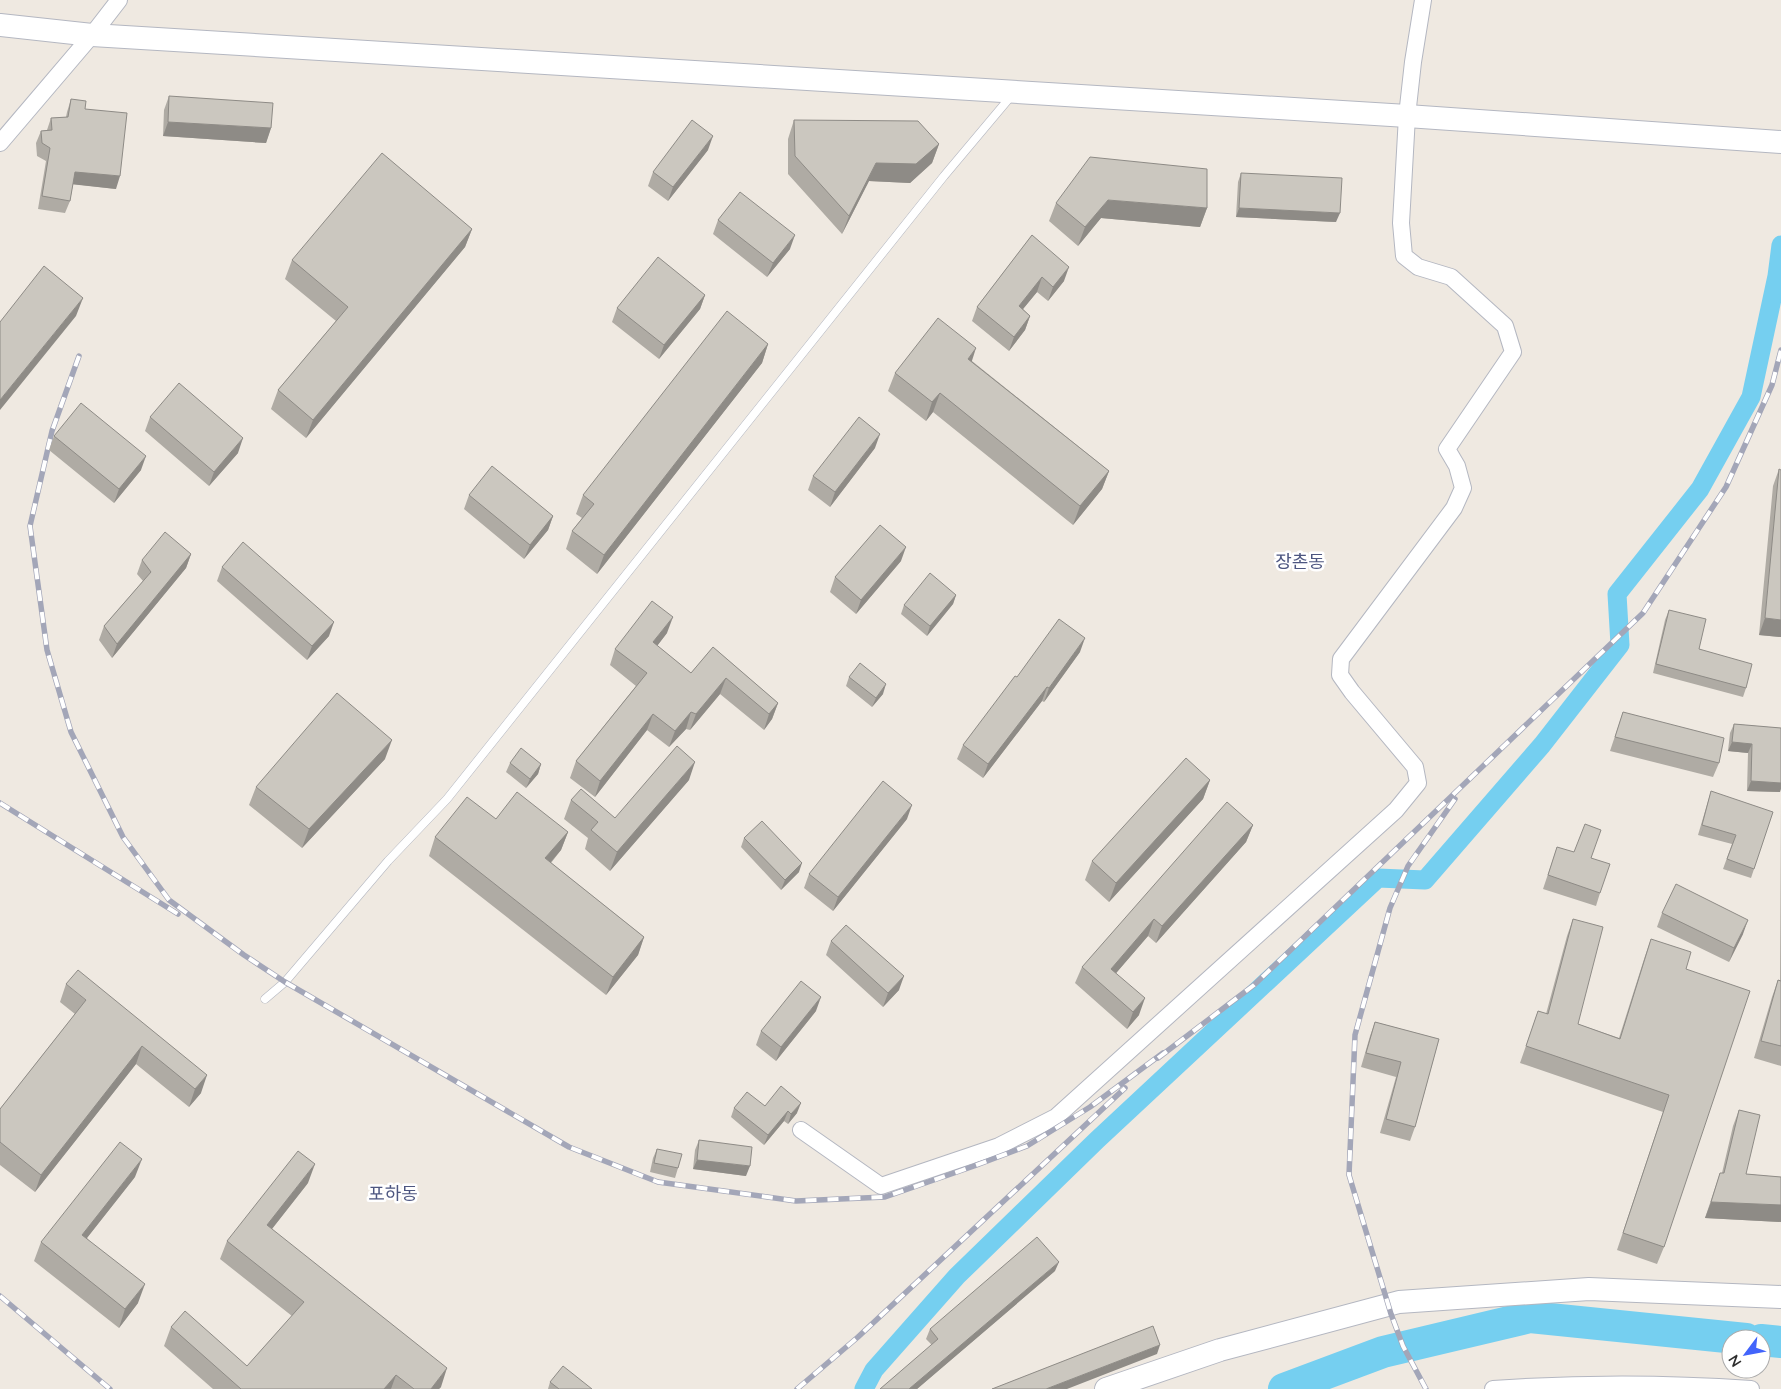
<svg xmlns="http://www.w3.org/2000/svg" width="1781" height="1389" viewBox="0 0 1781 1389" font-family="Lato,'Noto Sans KR',sans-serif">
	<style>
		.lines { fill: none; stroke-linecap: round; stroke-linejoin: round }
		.canal { stroke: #75cff0; stroke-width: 19 }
		.river { stroke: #75cff0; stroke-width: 32 }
		.lane-casing { stroke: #b4b7c1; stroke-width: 9 }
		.street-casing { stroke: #b4b7c1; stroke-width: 18 }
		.secondary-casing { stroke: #b4b7c1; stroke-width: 24 }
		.lane { stroke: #fff; stroke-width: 8 }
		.street { stroke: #fff; stroke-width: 16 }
		.secondary { stroke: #fff; stroke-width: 22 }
		.rail-casing { stroke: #a3a6b8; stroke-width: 5.5 }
		.rail { stroke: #fff; stroke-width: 4; stroke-dasharray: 11; stroke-linecap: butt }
		.wall { fill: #afaba4 }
		.shaded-wall { fill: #8e8b86 }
		.building { fill: #cbc7bf; stroke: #8e8b86 }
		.labels { text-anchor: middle; stroke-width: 5; stroke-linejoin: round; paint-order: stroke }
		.quarter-label { font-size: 18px; fill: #4d5680; stroke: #fff }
	</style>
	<rect width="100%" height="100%" fill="#efe9e1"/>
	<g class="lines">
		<path class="canal" d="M864 1389 874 1370 957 1276 1097 1140 1378 878 1425 880 1542 745 1620 645 1617 594 1700 489 1751 397 1777 276 1781 245"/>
		<path class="river" d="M1761 1340 1781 1342
			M1284 1389 1383 1352 1530 1317 1746 1339"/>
		<defs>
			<path id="lane" d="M265 999 285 982 388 861 447 799 944 176 1012 95"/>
			<path id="street" d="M0 143 92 35 119 0
				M801 1130 881 1186 999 1146 1056 1117 1396 810 1418 783 1415 767 1352 692 1340 675 1341 659 1454 508 1463 488 1457 466 1447 449 1513 352 1505 326 1451 277 1418 267 1404 256 1401 223 1407 116 1413 62 1423 0
				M1493 1389C1579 1383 1665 1383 1751 1389"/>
			<path id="secondary" d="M0 25 92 35 1407 116 1781 142
				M1106 1389 1220 1350 1399 1302 1589 1289 1781 1297"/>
		</defs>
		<use href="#lane" class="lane-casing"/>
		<use href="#street" class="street-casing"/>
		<use href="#secondary" class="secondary-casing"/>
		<use href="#lane" class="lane"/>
		<use href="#street" class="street"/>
		<use href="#secondary" class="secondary"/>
		<defs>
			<path id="rail" d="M79 356 52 431 30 526 47 650 71 732 123 837 169 900 244 955 285 982 569 1147 658 1182 796 1201 885 1197 974 1166 1027 1146 1090 1107 1163 1053
				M0 803 178 914
				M1158 1058 1254 985 1643 613 1726 487 1772 385 1781 350
				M0 1296 110 1389
				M797 1389 858 1337 1125 1088
				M1426 1389 1403 1346 1391 1314 1349 1175 1355 1035 1390 908 1408 866 1455 799"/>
		</defs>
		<use href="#rail" class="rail-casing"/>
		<use href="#rail" class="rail"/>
	</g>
	<path class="wall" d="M169 96 271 128 266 143 163 136 164 110Z
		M71 99 85 109 116 189 73 184 70 201 65 213 38 209 46 161 37 156 36 143 41 131 47 130 51 118 66 117 67 112Z
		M794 120 939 144 932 163 910 183 869 181 842 234 788 174V139Z
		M708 150 668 201 648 186 653 172Z
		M1241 173 1336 222 1236 217 1238 182Z
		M1056 203 1207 208 1200 227 1101 218 1078 246 1049 221Z
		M718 220 790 249 767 277 713 234Z
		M472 229 465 247 306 438 271 409 278 390 336 321 285 279 292 260Z
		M1032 235 1064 281 1048 301 1037 292 1023 309 1030 316 1025 330 1009 351 972 321 977 307Z
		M705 295 700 309 659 359 612 322 617 308Z
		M768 344 762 363 597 574 566 549 572 531 582 518 576 514 583 495Z
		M972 361 1109 471 1102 489 1073 525 933 412 926 421 888 391 895 373Z
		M150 417 238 453 209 486 145 431Z
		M54 436 141 470 114 503 49 450Z
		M875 448 830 507 808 490 813 476Z
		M1779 469 1781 637 1759 635 1773 486Z
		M469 495 553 516 548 530 524 559 464 509Z
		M191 554 186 568 112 658 99 640 104 626 143 581 137 574 142 560Z
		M901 561 856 614 830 592 835 577Z
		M222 567 329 636 307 660 217 581Z
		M956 595 953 604 927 636 901 614 904 605Z
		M1669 610 1699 649 1746 688 1743 697 1653 673 1665 620Z
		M667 633 657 646 691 673 713 647 778 703 772 719 764 730 720 694 690 730 686 729 669 747 647 730 595 797 570 778 576 761 636 686 610 665 615 649Z
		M1080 652 1044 702 1042 701 983 778 957 759 963 745 1017 677Z
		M849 677 883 694 872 707 846 686Z
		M1623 712 1719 763 1713 777 1610 751Z
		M1734 724 1781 728 1780 792 1747 791 1748 753 1728 751 1730 733Z
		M385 759 302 848 249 805 256 787Z
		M510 763 541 764 538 774 526 788 506 772Z
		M689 780 610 871 585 849 588 838 564 819 571 800 615 818Z
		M1210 780 1203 799 1109 902 1085 880 1092 861Z
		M1711 791 1754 869 1751 878 1723 869 1732 844 1698 835Z
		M1781 801V1066L1754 1058 1772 997 1778 980H1780Z
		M496 819 568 832 561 850 551 863 644 937 638 955 606 995 429 856 435 837Z
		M907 819 833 911 804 888 809 874Z
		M1253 825 1246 842 1156 943 1148 936 1116 973 1139 1015 1127 1029 1075 983 1082 967Z
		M744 838 799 872 781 890 741 847Z
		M1557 847 1591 858 1600 893 1596 906 1543 889Z
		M1662 913 1743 934 1729 962 1657 927Z
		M1573 919 1578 1024 1619 1038 1645 956 1651 939 1686 969 1664 1247 1657 1264 1617 1250 1663 1112 1520 1063 1538 1011 1546 1014 1567 936Z
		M831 941 899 990 883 1007 826 955Z
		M66 984 201 1093 189 1107 136 1064 35 1192 0 1165V1109L75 1014 60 1002Z
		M816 1011 776 1061 756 1045 761 1031Z
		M1375 1022 1439 1039 1415 1127 1410 1141 1380 1133 1396 1077 1361 1067 1370 1036Z
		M765 1106 797 1113 788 1124 784 1121 764 1145 731 1117 734 1108Z
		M1739 1110 1746 1174 1781 1177V1222L1705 1218 1720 1173H1722L1733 1126Z
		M699 1140 746 1176 693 1169 695 1150Z
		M657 1149 678 1168 675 1178 650 1172 653 1158Z
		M135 1177 87 1238 138 1303 119 1328 34 1261 41 1242Z
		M308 1183 272 1229 441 1387 439 1389H213L164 1346 171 1327 247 1366 292 1316 220 1259 227 1241Z
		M1055 1271 917 1389H880L932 1345 926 1339 930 1329Z
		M550 1382 592 1389H548Z"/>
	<path class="shaded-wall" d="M168 122 271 128 266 143 163 136Z
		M713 136 708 150 668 201 673 187Z
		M939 144 932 163 910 183 869 181 842 234 849 216 876 163Z
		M75 172 120 176 116 189 70 184Z
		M1108 200 1207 208 1200 227 1101 218 1078 246 1085 227Z
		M1239 208 1340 213 1336 222 1236 217Z
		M472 229 465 247 306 438 313 420Z
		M795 235 790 249 767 277 773 263Z
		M1069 267 1064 281 1048 301 1053 287Z
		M1042 277 1037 292 1014 320 1019 306Z
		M705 295 700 309 659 359 664 345Z
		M83 298 76 316 0 410V400Z
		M1030 316 1025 330 1009 351 1014 337Z
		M768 344 762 363 597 574 604 555Z
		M976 348 970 367 968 359Z
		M940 393 933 412 926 421 932 402Z
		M880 434 875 448 830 507 835 492Z
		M243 438 238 453 209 486 214 472Z
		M146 456 141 470 114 503 119 489Z
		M1109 471 1102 489 1073 525 1080 506Z
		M553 516 548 530 524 559 530 545Z
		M906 547 901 561 856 614 861 600Z
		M191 554 186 568 112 658 117 644Z
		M956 595 953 604 927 636 930 626Z
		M673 617 667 633 647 659 653 642Z
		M1765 618 1781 620V637L1759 635Z
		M334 622 329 636 307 660 312 646Z
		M1085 638 1080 652 1044 702 1049 688Z
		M726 678 720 694 690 730 696 714Z
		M886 684 883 694 872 707 876 698Z
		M1047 687 1042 701 983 778 988 764Z
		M778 703 772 719 764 730 769 714Z
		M691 712 686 729 669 747 675 731Z
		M653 714 647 730 595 797 600 781Z
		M392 740 385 759 302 848 309 829Z
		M1732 742 1752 744 1748 753 1728 751Z
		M695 762 689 780 610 871 617 852Z
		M541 764 538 774 526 788 530 779Z
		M1210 780 1203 799 1109 902 1116 883Z
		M1751 781 1781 783V789L1780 792 1747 791Z
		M912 805 907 819 833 911 838 897Z
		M1253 825 1246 842 1156 943 1162 926Z
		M568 832 561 850 538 877 545 858Z
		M802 863 799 872 781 890 785 880Z
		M1154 919 1148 936 1105 986 1111 969Z
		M1748 920 1743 934 1729 962 1734 948Z
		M644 937 638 955 606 995 613 977Z
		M904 976 899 990 883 1007 888 993Z
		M821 997 816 1011 776 1061 781 1047Z
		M1145 998 1139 1015 1127 1029 1133 1012Z
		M142 1046 136 1064 35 1192 41 1175Z
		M207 1075 201 1093 189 1107 195 1089Z
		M801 1103 797 1113 788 1124 791 1114Z
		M788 1111 784 1121 764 1145 768 1135Z
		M142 1159 135 1177 75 1253 82 1235Z
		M697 1160 750 1166 746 1176 693 1169Z
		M315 1164 308 1183 260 1244 267 1225Z
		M1711 1202 1781 1205V1222L1705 1218Z
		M1059 1262 1055 1271 917 1389H909Z
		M145 1284 138 1303 119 1328 125 1309Z
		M1160 1345 1157 1354 1067 1389H1046Z
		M447 1368 441 1387 439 1389H431Z
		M396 1375 391 1389H384Z"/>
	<path class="building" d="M169 96 273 103 271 128 168 122Z
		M71 99 86 101 85 109 127 113 120 176 75 172 70 201 42 196 50 148 42 143 41 131 52 130 51 118 68 117Z
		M692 120 713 136 673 187 653 172Z
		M794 120 918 121 939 144 916 164 876 163 849 216 795 156Z
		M382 153 472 229 313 420 278 390 348 307 292 260Z
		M1090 157 1207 169V208L1108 200 1085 227 1056 203Z
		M1241 173 1342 178 1340 213 1239 208Z
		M740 192 795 235 773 263 718 220Z
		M1032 235 1069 267 1053 287 1042 277 1019 306 1030 316 1014 337 977 307Z
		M658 257 705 295 664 345 617 308Z
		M44 266 83 298 0 400V322Z
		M727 311 768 344 604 555 572 531 594 504 583 495Z
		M938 318 976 348 968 359 1109 471 1080 506 940 393 932 402 895 373Z
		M179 383 243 438 214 472 150 417Z
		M81 403 146 456 119 489 54 436Z
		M859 417 880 434 835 492 813 476Z
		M492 466 553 516 530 545 469 495Z
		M1779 469 1781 470V620L1765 618Z
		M880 525 906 547 861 600 835 577Z
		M165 532 191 554 117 644 104 626 151 572 142 560Z
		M243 542 334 622 312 646 222 567Z
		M930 573 956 595 930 626 904 605Z
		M652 601 673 617 653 642 691 673 713 647 778 703 769 714 726 678 696 714 691 712 675 731 653 714 600 781 576 761 647 673 615 649Z
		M1669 610 1706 619 1699 649 1752 664 1746 688 1656 664Z
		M1059 619 1085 638 1049 688 1047 687 988 764 963 745 1015 676 1017 677Z
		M860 663 886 684 876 698 849 677Z
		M337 693 392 740 309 829 256 787Z
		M1623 712 1724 738 1719 763 1615 737Z
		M1734 724 1781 728V783L1751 781 1752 744 1732 742Z
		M677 746 695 762 617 852 591 830 598 822 571 800 581 789 615 818Z
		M521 748 541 764 530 779 510 763Z
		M1186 758 1210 780 1116 883 1092 861Z
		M883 781 912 805 838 897 809 874Z
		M1711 791 1773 812 1754 869 1727 859 1736 835 1702 825Z
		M517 792 568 832 545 858 644 937 613 977 435 837 467 797 496 819Z
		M1227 802 1253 825 1162 926 1154 919 1111 969 1145 998 1133 1012 1082 967Z
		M762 821 802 863 785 880 744 838Z
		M1585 824 1601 830 1591 858 1610 864 1600 893 1548 875 1557 847 1574 852Z
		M1676 884 1748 920 1734 948 1662 913Z
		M1573 919 1603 927 1578 1024 1620 1039 1651 939 1691 952 1686 969 1750 991 1664 1247 1623 1233 1669 1095 1526 1046 1538 1011 1548 1014Z
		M846 925 904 976 888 993 831 941Z
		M78 970 207 1075 195 1089 142 1046 41 1175 0 1142V1109L86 1000 66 984Z
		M1778 980 1781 981V1046L1761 1041Z
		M801 981 821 997 781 1047 761 1031Z
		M1375 1022 1439 1039 1415 1127 1386 1119 1401 1062 1366 1053Z
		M781 1086 801 1103 791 1114 788 1111 768 1135 734 1108 747 1092 765 1106Z
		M1739 1110 1760 1115 1746 1174 1781 1177V1205L1711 1202 1720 1173H1724Z
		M699 1140 752 1147 750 1166 697 1160Z
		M120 1142 142 1159 82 1235 145 1284 125 1309 41 1242Z
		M657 1149 682 1154 678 1168 654 1163Z
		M298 1151 315 1164 267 1225 447 1368 431 1389H414L396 1375 384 1389H241L171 1327 185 1311 247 1366 304 1302 227 1241Z
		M1037 1237 1059 1262 909 1389H880L938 1339 930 1329Z
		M1153 1326 1160 1345 1046 1389H992Z
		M563 1366 592 1389H559L550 1382Z"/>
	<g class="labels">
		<g class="quarter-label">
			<text x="1300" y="568">장촌동</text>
			<text x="393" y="1200">포하동</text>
		</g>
	</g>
	<g transform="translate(1746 1354) rotate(238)"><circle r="24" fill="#ffffff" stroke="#ababab"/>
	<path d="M0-4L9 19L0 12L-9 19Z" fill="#4264fb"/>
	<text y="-8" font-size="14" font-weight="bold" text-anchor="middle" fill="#2e2e2e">N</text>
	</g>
</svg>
